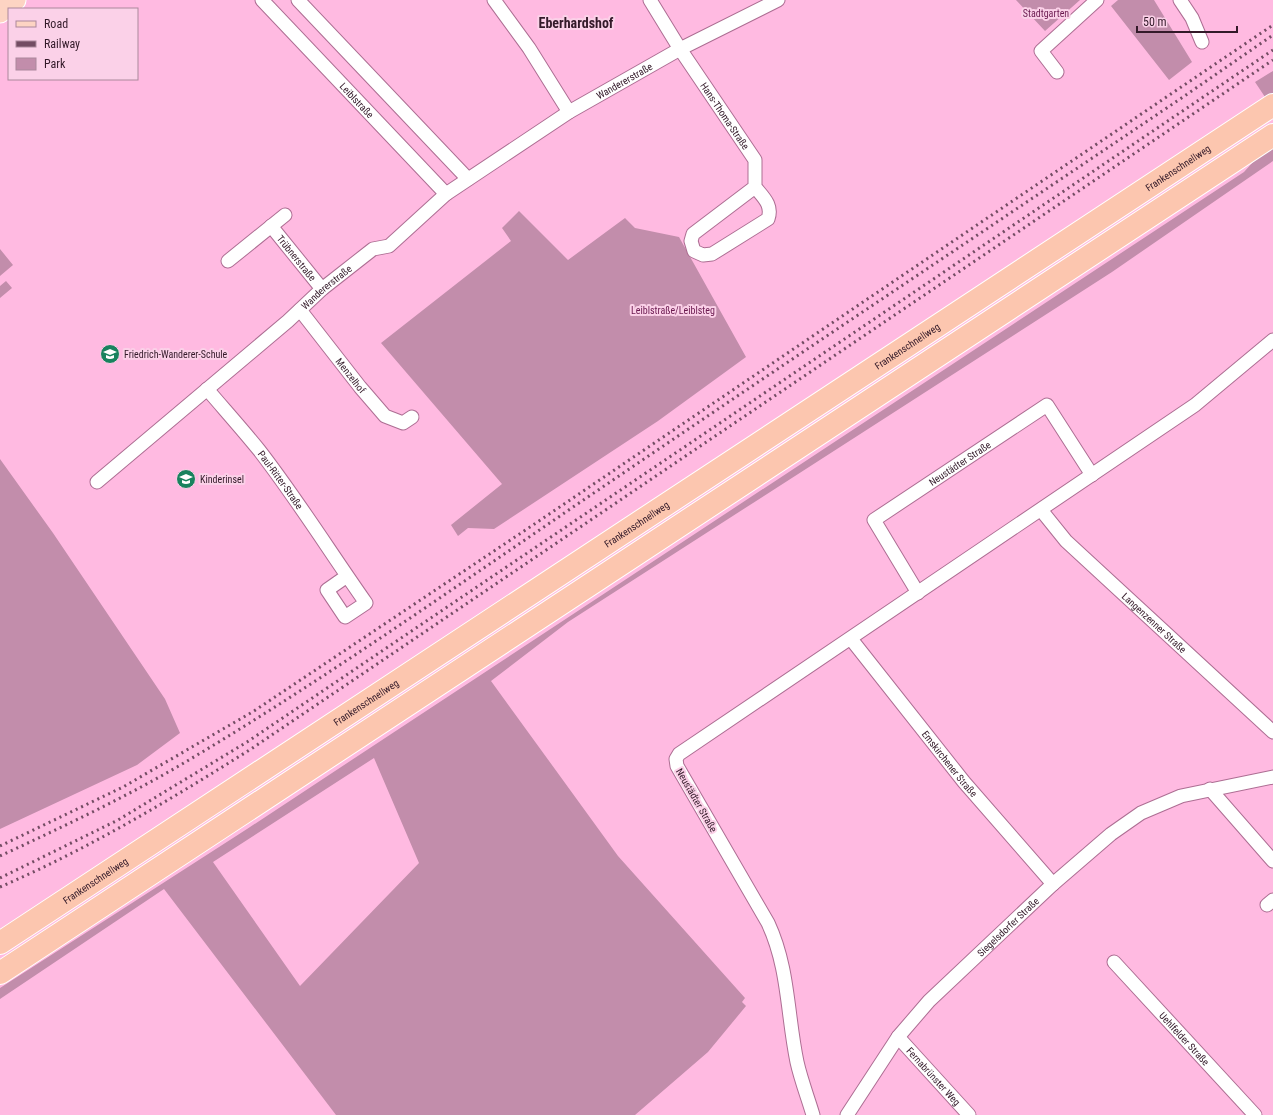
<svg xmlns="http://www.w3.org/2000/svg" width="1273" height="1115" viewBox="0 0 1273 1115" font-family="'Roboto Condensed',sans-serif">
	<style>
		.green { fill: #c28dab; fill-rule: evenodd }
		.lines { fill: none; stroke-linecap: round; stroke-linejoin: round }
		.minor-casing { stroke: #ad6e93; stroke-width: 15 }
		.primary-casing { stroke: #fff; stroke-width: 23 }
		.trunk-casing { stroke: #fff; stroke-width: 24 }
		.minor { stroke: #fff; stroke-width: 13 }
		.primary { stroke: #fdd4c3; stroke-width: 21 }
		.trunk { stroke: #fcc6af; stroke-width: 22 }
		.rail { stroke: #734c63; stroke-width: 3; stroke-dasharray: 2 4; stroke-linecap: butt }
		.labels { text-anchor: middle; stroke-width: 4; stroke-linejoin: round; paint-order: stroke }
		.park-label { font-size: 10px; fill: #6a194f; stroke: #fbd1e8 }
		.street-label { font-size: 10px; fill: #331a29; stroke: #fbd1e8 }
		.poi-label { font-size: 10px; fill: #331a29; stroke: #fbd1e8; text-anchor: start }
		.district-label { font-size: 14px; font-weight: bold; fill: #331a29; stroke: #fbd1e8 }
	</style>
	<rect width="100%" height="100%" fill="#ffbae1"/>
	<path class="green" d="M1016 0H1080L1045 31Z
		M1118 0H1154L1192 62 1169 80 1111 6Z
		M1273 71V96L1267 100 1255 82Z
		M1273 145V161L1112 272 568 622 491 681 618 856 745 998 742 1002 746 1006 708 1052 635 1115H336L164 889 0 999V988L247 829 1244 172 1262 152ZM374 758 419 863 300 986 213 862Z
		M519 211 568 260 625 218 635 228 679 237 746 357 658 421 494 529 468 528 458 536 451 525 502 484 381 343 511 241 502 228Z
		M0 249 13 265 0 276Z
		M6 281 12 288 0 298V286Z
		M0 459 53 533 165 699 180 733 137 765 0 829Z"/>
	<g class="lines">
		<defs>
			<g id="minor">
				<path id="s1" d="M262 0 446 194"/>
				<path d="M298 0 468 179"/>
				<path d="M494 0 529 48 569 112"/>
				<path id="s2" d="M650 0 680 49 755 160V187L693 234 691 241 694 251 703 255 712 254 768 219C773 205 763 197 755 187"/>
				<path d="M1180 0 1192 18 1202 42"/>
				<path d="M1057 72 1041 51 1097 0"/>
				<path id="s3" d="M271 226 322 289"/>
				<path d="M228 261 285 215"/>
				<path id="s4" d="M300 310 360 387 385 416 403 423 412 417"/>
				<path id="s5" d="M207 389C224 409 242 429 259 450 297 499 330 552 366 603L345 617 327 590 347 576"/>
				<path id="s6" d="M97 482 288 321 322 289 373 249 389 246 446 194 569 112 680 49 778 0"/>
				<path id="s7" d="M1041 510 1066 541 1273 732"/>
				<path id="s8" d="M918 593 874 520 1047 405 1092 475"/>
				<path id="s9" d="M851 639 964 782 1053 884"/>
				<path d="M1210 789 1273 861"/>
				<path d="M1267 905 1273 900"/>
				<path id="s10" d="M1114 962 1255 1115"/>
				<path id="s11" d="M898 1037 969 1115"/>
				<path d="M813 1115C808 1098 801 1080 797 1062 787 1014 789 968 768 923L677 766 676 759 679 754 1195 405 1273 340"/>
				<path id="s12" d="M847 1115 898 1037 929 1001 1053 884 1111 834 1141 813 1181 796 1273 777"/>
			</g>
			<path id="primary" d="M0 12 15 0"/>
			<g id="trunk">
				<path id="s13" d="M0 943 1273 105"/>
				<path d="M0 973 1273 135"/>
			</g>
		</defs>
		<use href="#minor" class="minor-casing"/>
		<use href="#primary" class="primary-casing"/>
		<use href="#trunk" class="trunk-casing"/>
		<use href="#minor" class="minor"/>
		<use href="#primary" class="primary"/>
		<use href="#trunk" class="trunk"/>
		<path class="rail" d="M0 846 123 787 254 711 533 525 1273 25
			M0 856C60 828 120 800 177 767 301 694 419 612 538 531 752 385 968 242 1183 97L1273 35
			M0 878 118 820 247 742 1273 50
			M0 887C88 849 170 800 251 749L1273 60"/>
	</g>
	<defs>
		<symbol id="school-disc" viewBox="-11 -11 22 22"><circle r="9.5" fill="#19825e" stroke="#fbd1e8"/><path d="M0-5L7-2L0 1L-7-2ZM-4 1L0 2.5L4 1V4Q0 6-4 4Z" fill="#fff"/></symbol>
	</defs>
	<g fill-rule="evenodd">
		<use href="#school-disc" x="99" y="343" width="22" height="22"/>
		<use href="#school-disc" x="175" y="468" width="22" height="22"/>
	</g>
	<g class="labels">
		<g class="park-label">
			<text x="1046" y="17">Stadtgarten</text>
			<text x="673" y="314">Leiblstraße/Leiblsteg</text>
		</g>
		<g class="street-label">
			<text dy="4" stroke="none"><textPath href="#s6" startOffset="666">Wandererstraße</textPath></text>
			<text dy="4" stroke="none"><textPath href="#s1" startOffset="138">Leiblstraße</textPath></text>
			<text dy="4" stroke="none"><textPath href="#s2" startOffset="138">Hans-Thoma-Straße</textPath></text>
			<text dy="4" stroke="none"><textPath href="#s13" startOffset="1410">Frankenschnellweg</textPath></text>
			<text dy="4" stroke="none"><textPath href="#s3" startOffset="41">Trübnerstraße</textPath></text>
			<text dy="4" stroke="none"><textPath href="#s6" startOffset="301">Wandererstraße</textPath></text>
			<text dy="4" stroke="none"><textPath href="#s13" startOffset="1086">Frankenschnellweg</textPath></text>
			<text dy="4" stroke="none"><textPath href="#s4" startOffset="83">Menzelhof</textPath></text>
			<text dy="4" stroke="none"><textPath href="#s8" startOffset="188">Neustädter Straße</textPath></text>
			<text dy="4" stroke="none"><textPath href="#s5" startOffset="117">Paul-Ritter-Straße</textPath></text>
			<text dy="4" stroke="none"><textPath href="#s13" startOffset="762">Frankenschnellweg</textPath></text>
			<text dy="4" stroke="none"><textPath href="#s7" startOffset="160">Langenzenner Straße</textPath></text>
			<text dy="4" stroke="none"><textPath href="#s13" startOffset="438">Frankenschnellweg</textPath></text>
			<text dy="4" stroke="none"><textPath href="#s9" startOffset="159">Emskirchener Straße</textPath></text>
			<text transform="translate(697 800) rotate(60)" y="4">Neustädter Straße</text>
			<text dy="4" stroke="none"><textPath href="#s13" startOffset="114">Frankenschnellweg</textPath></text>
			<text dy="4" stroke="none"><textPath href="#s12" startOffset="249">Siegelsdorfer Straße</textPath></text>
			<text dy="4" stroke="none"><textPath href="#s10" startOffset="104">Uehlfelder Straße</textPath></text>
			<text dy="4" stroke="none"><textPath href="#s11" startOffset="53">Fernabrünster Weg</textPath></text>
		</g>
		<g class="poi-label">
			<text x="124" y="358">Friedrich-Wanderer-Schule</text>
			<text x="200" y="483">Kinderinsel</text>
		</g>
		<g class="district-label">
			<text x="576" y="28">Eberhardshof</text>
		</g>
	</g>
	<rect x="8" y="8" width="130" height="72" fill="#fbd1e8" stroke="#ab889c"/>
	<rect x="16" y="21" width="20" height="6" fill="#fdd4c3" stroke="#ab889c"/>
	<text x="44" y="28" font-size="12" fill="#331a29">Road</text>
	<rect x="16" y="41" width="20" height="6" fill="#734c63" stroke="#ab889c"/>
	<text x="44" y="48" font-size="12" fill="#331a29">Railway</text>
	<rect x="16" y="58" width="20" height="12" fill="#c28dab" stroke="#ab889c"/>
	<text x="44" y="68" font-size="12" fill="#331a29">Park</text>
	<path d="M1137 26v6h100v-6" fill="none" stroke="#331a29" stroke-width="2"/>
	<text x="1143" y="26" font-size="12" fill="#331a29" stroke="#fbd1e8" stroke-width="3" paint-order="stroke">50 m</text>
</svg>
